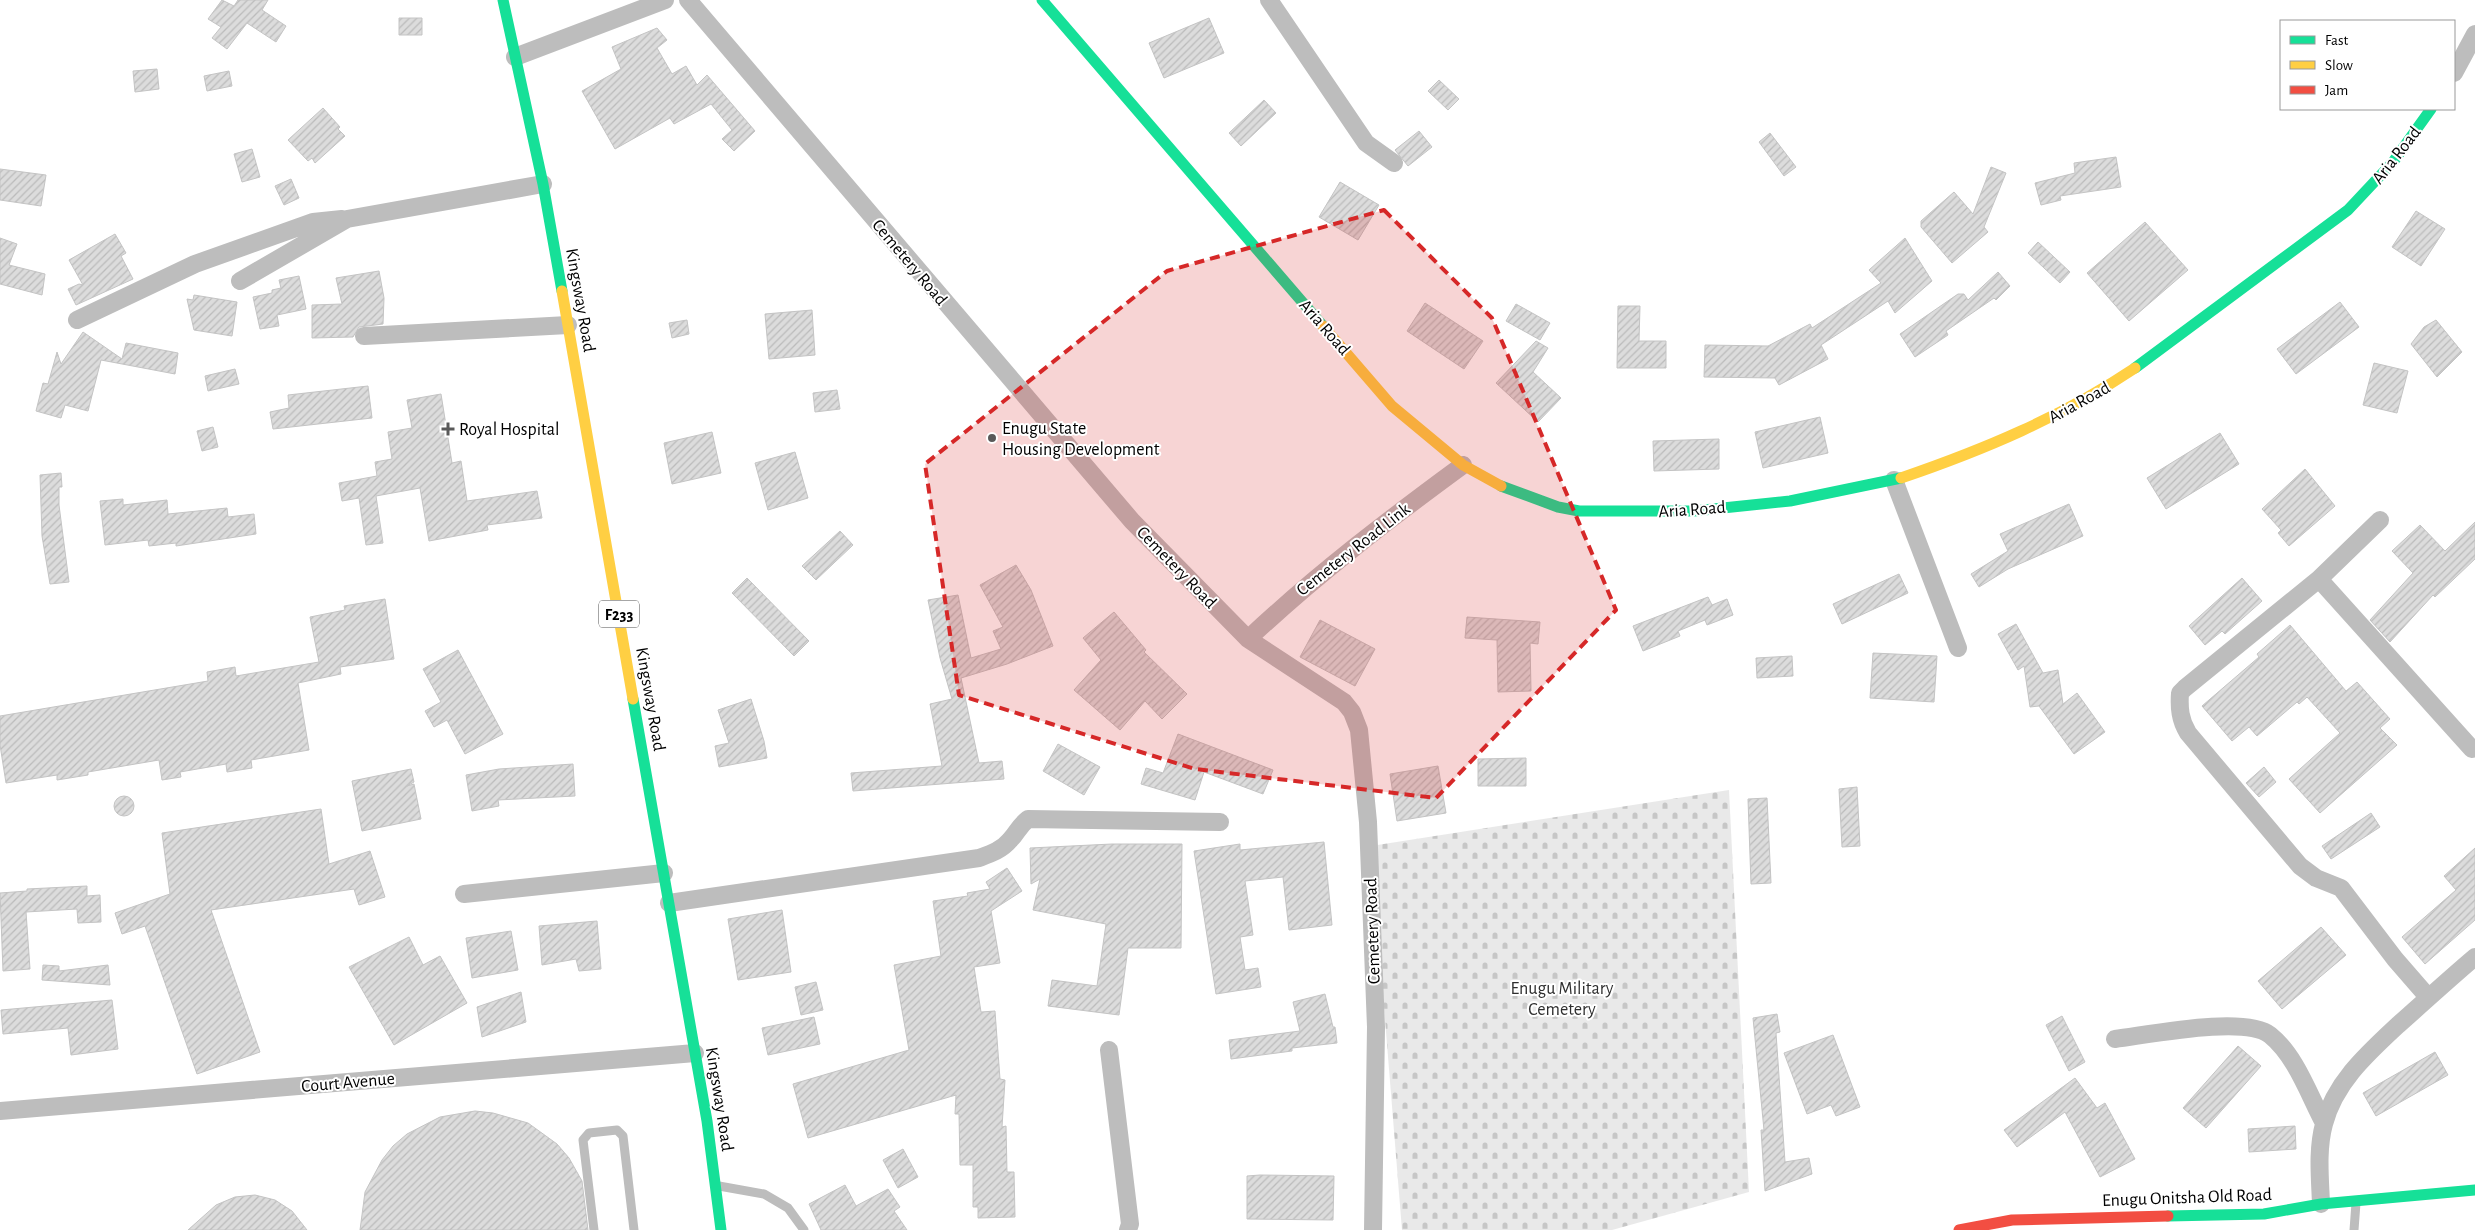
<svg xmlns="http://www.w3.org/2000/svg" width="2475" height="1230" viewBox="0 0 2475 1230" font-family="'Alegreya Sans',sans-serif">
	<style>
		.cemetery { fill: url(#cemetery-stones) }
		.building { fill: url(#building-hatch); stroke: #c4c4c4 }
		.lines { fill: none; stroke-linecap: round; stroke-linejoin: round }
		.lane { stroke: #bdbdbd; stroke-width: 9 }
		.street { stroke: #bdbdbd; stroke-width: 18 }
		.fast { stroke: #16e098; stroke-width: 11 }
		.slow { stroke: #ffcf43; stroke-width: 11 }
		.jam { stroke: #f24e42; stroke-width: 11 }
		.marked { fill: #d62828; fill-opacity: 0.2; stroke: #d62828; stroke-width: 4; stroke-dasharray: 10 6; stroke-linejoin: round }
		.poi-dot { fill: #595959; stroke: #fff; stroke-width: 2 }
		.labels { text-anchor: middle; stroke-width: 4; stroke-linejoin: round; paint-order: stroke }
		.shield { fill: #fff; stroke: #4c4c4c; stroke-width: 1 }
		.shield-label { font-size: 16px; font-weight: bold; fill: #000 }
		.street-label { font-size: 18px; fill: #000; stroke: #fff }
		.poi-label { font-size: 18px; fill: #000; stroke: #fff; text-anchor: start }
		.park-label { font-size: 18px; fill: #2e2e2e; stroke: #fff }
	</style>
	<defs>
		<pattern id="cemetery-stones" width="16" height="16" patternUnits="userSpaceOnUse" patternTransform="scale(1.25)"><rect width="16" height="16" fill="#e9e9e9"/><path d="M2 7V4a2 2 0 0 1 4 0v3zM10 15v-3a2 2 0 0 1 4 0v3z" fill="#c6c6c6"/></pattern>
		<pattern id="building-hatch" width="6" height="6" patternUnits="userSpaceOnUse" patternTransform="scale(1.25)"><rect width="6" height="6" fill="#dcdcdc"/><path d="M-1 1l2-2M0 6l6-6M5 7l2-2" fill="none" stroke="#bbb"/></pattern>
	</defs>
	<rect width="100%" height="100%" fill="#fff"/>
	<path class="cemetery" d="M1729 790 1749 1192 1612 1230H1402L1371 846Z"/>
	<path class="building" d="M222 0 234 6 238 0H268L262 10 286 26 276 42 247 23 227 49 212 38 221 27 208 19Z
		M399 18H422V35H399Z
		M1209 18 1224 53 1164 78 1149 43Z
		M657 28 667 40 657 48 672 74 686 66 697 85 707 75 755 131 734 151 722 139 732 130 711 104 674 124 670 118 615 149 582 91 621 69 612 47Z
		M157 69 159 89 135 92 133 71Z
		M229 71 232 86 207 91 204 76Z
		M1439 80 1459 99 1448 110 1428 91Z
		M1264 100 1276 113 1241 146 1229 133Z
		M323 108 340 127 338 129 345 136 315 163 312 158 308 161 288 140Z
		M1419 131 1432 147 1408 166 1395 150Z
		M1770 133 1796 167 1784 176 1759 142Z
		M252 149 260 177 242 182 234 154Z
		M2116 157 2121 187 2060 196 2061 200 2041 205 2035 183 2075 173 2074 163Z
		M1991 167 2006 173 1984 227 1988 232 1952 263 1921 227V221L1954 192 1973 214Z
		M0 169 46 175 41 206 0 200Z
		M291 179 299 198 284 205 275 186Z
		M1340 182 1379 205 1358 240 1319 217Z
		M2416 211 2445 229 2421 266 2392 247Z
		M2145 222 2188 270 2129 321 2087 273Z
		M115 234 126 253 121 256 133 279 76 305 68 289 79 284 83 285 69 260Z
		M0 238 17 244 9 265 45 274 42 295 0 284Z
		M1905 238 1932 281 1895 313 1888 301 1821 345 1828 359 1779 385 1775 378 1704 377 1705 345 1768 346 1810 324 1812 328 1881 283 1869 270Z
		M2038 242 2070 272 2060 283 2028 253Z
		M379 271 384 298 383 324 359 327 353 337 312 338V305L342 304 336 278Z
		M1998 272 2010 286 1996 300 1994 298 1946 331 1948 335 1915 357 1900 334 1958 294H1964L1968 300Z
		M299 276 306 309 277 315 279 326 260 329 253 297 272 293V290L281 288 279 280Z
		M194 295 237 302 232 336 194 330 187 299 193 300Z
		M2340 302 2359 327 2296 374 2277 349Z
		M1425 303 1483 341 1464 369 1407 331Z
		M1516 304 1550 323 1540 340 1506 321Z
		M1618 306H1640L1639 341H1666V368H1617Z
		M812 310 815 355 769 359 765 314Z
		M687 320 689 334 672 338 669 323Z
		M2436 320 2462 352 2437 377 2411 344 2424 327Z
		M83 332 122 359 126 343 178 353 175 374 101 360 88 411 65 405 61 418 36 411 43 383 48 384 57 352 61 364Z
		M1536 341 1548 348 1533 372 1561 398 1538 422 1496 383Z
		M2374 363 2408 371 2397 413 2363 405Z
		M235 369 239 384 208 391 205 376Z
		M368 386 372 418 273 429 270 412 289 408 288 395Z
		M837 390 840 409 815 412 813 393Z
		M441 394 452 463 461 461 467 501 537 491 542 518 487 525 488 530 429 541 420 488 376 496 383 543 366 545 359 498 342 501 339 483 377 476 375 462 392 459 388 432 412 428 407 400Z
		M1820 417 1828 453 1763 468 1755 432Z
		M213 427 218 447 202 451 197 431Z
		M712 432 721 473 672 484 664 443Z
		M2220 433 2239 464 2166 509 2147 478Z
		M1719 439V469L1654 471 1653 441Z
		M795 452 808 498 768 510 755 463Z
		M2305 469 2335 506 2289 546 2278 533 2281 530 2262 509Z
		M61 473 62 487H59V505L69 582 50 584 42 536 40 475Z
		M123 499V505L167 500 168 514 227 508 228 517 254 514 256 534 176 546V543L149 546 148 540 105 545 100 501Z
		M2069 504 2083 536 2008 569 1979 587 1971 574 2008 551 2000 534Z
		M2475 522V559L2435 597 2433 595 2390 642 2370 620 2413 573 2392 551 2420 525 2445 551Z
		M840 531 853 545 816 580 802 566Z
		M1016 565 1031 590 1053 646 1007 664 961 678 979 763 1002 761 1004 779 853 791 851 773 942 766 930 704 952 699 940 658 928 600 958 595 971 658 1001 649 993 631 1003 627 980 585Z
		M1899 574 1908 593 1842 624 1833 604Z
		M747 578 809 641 794 656 732 593Z
		M2242 578 2262 601 2225 634 2222 631 2205 645 2189 626Z
		M1708 597 1712 605 1727 599 1733 615 1707 625 1705 620 1678 631 1680 636 1643 651 1633 626Z
		M385 599 394 659 340 667 341 674 298 683 309 750 251 760 252 768 227 772 226 764 180 772 181 777 162 780 159 760 88 772V775L57 780V775L6 783 0 745V716L208 681 207 672 235 667 236 676 319 662 310 617 345 610 344 606Z
		M1114 612 1146 650 1144 652 1187 694 1162 719 1145 701 1120 730 1074 690 1101 660 1083 638Z
		M1467 617 1540 622 1538 644 1530 643 1531 691 1498 692 1497 640 1465 638Z
		M1320 620 1375 649 1355 686 1300 657Z
		M2016 624 2043 673 2058 670 2063 704 2077 693 2105 732 2074 754 2039 706 2030 707 2024 666 2018 670 1998 634Z
		M2290 625 2346 691 2357 682 2390 719 2380 728 2397 745 2320 813 2289 779 2340 733 2307 697 2299 704 2297 702 2257 736 2249 727 2232 741 2202 706 2259 657 2257 654Z
		M458 650 503 734 465 754 447 720 434 727 425 711 441 702 423 669Z
		M1873 653 1937 656 1934 702 1870 698Z
		M1792 656 1793 676 1757 678 1756 658Z
		M751 699 764 741 767 758 719 767 715 746 729 743 718 710Z
		M1178 734 1273 770 1263 794 1204 772 1195 800 1141 784 1146 768 1163 773Z
		M1058 744 1100 767 1084 795 1043 771Z
		M1526 758V786H1478V759Z
		M573 764 575 796 498 800 499 806 472 811 466 775 499 769Z
		M1438 766 1446 813 1397 821 1390 774Z
		M2264 767 2276 782 2259 797 2246 783Z
		M411 769 414 782 407 786 414 784 421 819 362 831 352 781Z
		M1857 787 1860 846 1842 847 1839 789Z
		M114 806a10 10 0 1 1 20 0a10 10 0 1 1-20 0Z
		M1767 798 1771 883 1751 884 1748 799Z
		M321 809 329 864 370 851 385 897 359 905 354 889 211 910 260 1052 197 1074 145 926 122 934 115 913 170 894 162 833Z
		M2371 813 2380 827 2331 859 2322 846Z
		M1324 842 1332 925 1289 930 1283 877 1245 881 1253 935 1240 937 1245 970 1258 968 1261 987 1216 994 1194 851 1240 844V850Z
		M1112 844H1182L1181 948H1128L1119 1015 1048 1006 1052 980 1097 986 1106 924 1033 910 1040 879 1031 884 1030 848Z
		M2475 848V920L2425 964 2402 937 2456 890 2444 876Z
		M1007 868 1022 891 991 911 1000 963 974 967 981 1012 995 1011 1000 1079 1005 1080 1002 1127 1006 1126 1007 1172H1014L1015 1217 978 1218V1207H973V1165H960L959 1114H955L956 1095 808 1138 793 1084 909 1050 894 965 941 956 933 901 968 896 967 893 990 889 986 882Z
		M87 886V896L100 895 101 922 78 923 77 909 26 912 30 969 3 971 0 893 27 891V889Z
		M782 910 791 972 738 980 728 919Z
		M597 921 601 969 579 971 576 959 542 965 539 926Z
		M2321 927 2346 955 2282 1009 2258 981Z
		M511 931 518 970 472 978 466 938Z
		M409 937 423 965 440 956 467 1003 394 1045 349 967Z
		M43 965 59 966V971L108 965 110 985 42 980Z
		M816 982 823 1010 801 1015 795 987Z
		M521 992 526 1022 482 1037 477 1007Z
		M1325 994 1333 1027H1335L1337 1043 1292 1048V1051L1231 1059 1229 1040 1300 1031 1293 1002Z
		M112 1000 118 1049 71 1055 68 1028 3 1034 1 1010Z
		M1777 1014 1780 1032 1776 1033 1785 1162 1809 1158 1812 1174 1765 1191 1761 1130H1764L1753 1018Z
		M2062 1016 2085 1062 2069 1071 2046 1025Z
		M814 1017 820 1044 768 1055 762 1028Z
		M1833 1035 1860 1107 1836 1116 1831 1105 1807 1114 1784 1053Z
		M2238 1046 2261 1066 2206 1128 2183 1108Z
		M2435 1052 2448 1075 2376 1116 2363 1093Z
		M2075 1078 2097 1108 2105 1103 2135 1159 2100 1177 2065 1112 2017 1147 2004 1130Z
		M475 1111 493 1113 528 1123 557 1144 569 1158 582 1181 588 1230H360L365 1192 382 1160 393 1146 407 1134 440 1117Z
		M2295 1126 2296 1149 2249 1152 2248 1129Z
		M903 1149 918 1177 898 1188 883 1160Z
		M1260 1175 1334 1176 1333 1220 1247 1219V1176Z
		M845 1185 856 1206 888 1189 900 1207 894 1211 907 1230H821L809 1204Z
		M255 1195 275 1200 292 1211 307 1230H188L216 1205 235 1197Z"/>
	<g class="lines">
		<path class="lane" d="M719 1186 764 1194 788 1208 804 1230
			M594 1230 583 1140 589 1133 617 1130 623 1136 634 1230
			M2354 1230 2356 1203"/>
		<path class="street" d="M688 0 1132 521 1248 639 1344 702 1352 712 1359 730 1368 822 1376 1027 1373 1230
			M1269 0 1366 143 1394 163
			M515 57 665 0
			M2454 73 2475 34
			M240 281 347 219 543 184
			M77 320 195 264 313 222 342 219
			M364 336 568 325
			M1894 480 1958 648
			M2380 520 2319 579 2185 688 2180 693C2179 708 2180 720 2188 733L2300 866 2316 878 2341 888 2395 959 2428 997
			M2319 579 2472 749
			M1248 639C1316 575 1388 520 1463 465
			M464 894 664 873
			M669 903 979 858C990 854 1002 850 1010 840 1018 832 1018 827 1028 819L1220 822
			M2115 1039C2148 1035 2245 1015 2270 1035 2296 1056 2309 1095 2324 1123
			M1109 1050 1130 1224 1128 1230
			M0 1111 695 1053
			M2321 1204C2320 1177 2317 1150 2324 1124 2335 1082 2368 1053 2398 1025 2424 1002 2449 979 2475 957"/>
		<path class="fast" d="M503 0 543 184 562 291
			M1042 0 1323 326
			M2135 368 2348 210 2393 162 2431 109
			M1501 486 1558 507 1579 511H1694L1790 501 1901 478
			M633 699 707 1121 721 1230
			M2168 1216 2264 1214 2321 1204 2475 1190"/>
		<path class="slow" d="M562 291 633 699
			M1323 326 1392 406 1463 465 1501 486
			M1901 478C1983 450 2062 417 2135 368"/>
		<path class="jam" d="M1959 1230 2012 1220 2168 1216"/>
	</g>
	<path class="marked" d="M1384 210 1492 318 1616 610 1436 798 1195 769 959 695 925 464 1167 271Z"/>
	<g class="poi-dot">
		<path d="M445.5 421.5h5v5h5v5h-5v5h-5v-5h-5v-5h5z"/>
		<circle cx="992" cy="438" r="5"/>
	</g>
	<g class="labels">
		<rect class="shield" x="599" y="600.5" width="40" height="27" rx="4"/>
		<g class="shield-label">
			<text x="619" y="620">F233</text>
		</g>
		<g class="street-label">
			<text transform="translate(2396 155) rotate(-52)" y="6">Aria Road</text>
			<text transform="translate(910 262) rotate(50)" y="6">Cemetery Road</text>
			<text transform="translate(581 300) rotate(80)" y="6">Kingsway Road</text>
			<text transform="translate(1325 327) rotate(49)" y="6">Aria Road</text>
			<text transform="translate(2079 402) rotate(-29)" y="6">Aria Road</text>
			<text transform="translate(1692 509) rotate(-4)" y="6">Aria Road</text>
			<text transform="translate(1353 549) rotate(-38)" y="6">Cemetery Road Link</text>
			<text transform="translate(1177 567) rotate(46)" y="6">Cemetery Road</text>
			<text transform="translate(651 699) rotate(80)" y="6">Kingsway Road</text>
			<text transform="translate(1372 931) rotate(-92)" y="6">Cemetery Road</text>
			<text transform="translate(348 1082) rotate(-5)" y="6">Court Avenue</text>
			<text transform="translate(720 1099) rotate(81)" y="6">Kingsway Road</text>
			<text transform="translate(2187 1197) rotate(-2)" y="6">Enugu Onitsha Old Road</text>
		</g>
		<g class="poi-label">
			<text x="1002" y="434">Enugu State<tspan x="1002" dy="21">Housing Development</tspan></text>
			<text x="459" y="435">Royal Hospital</text>
		</g>
		<g class="park-label">
			<text x="1562" y="994">Enugu Military<tspan x="1562" dy="21">Cemetery</tspan></text>
		</g>
	</g>
	<rect x="2280" y="20" width="175" height="90" fill="#ffffff" stroke="#999999"/>
	<rect x="2290" y="36" width="25" height="8" fill="#16e098" stroke="#999999"/>
	<text x="2325" y="45" font-size="15" fill="#000000">Fast</text>
	<rect x="2290" y="61" width="25" height="8" fill="#ffcf43" stroke="#999999"/>
	<text x="2325" y="70" font-size="15" fill="#000000">Slow</text>
	<rect x="2290" y="86" width="25" height="8" fill="#f24e42" stroke="#999999"/>
	<text x="2325" y="95" font-size="15" fill="#000000">Jam</text>
</svg>
